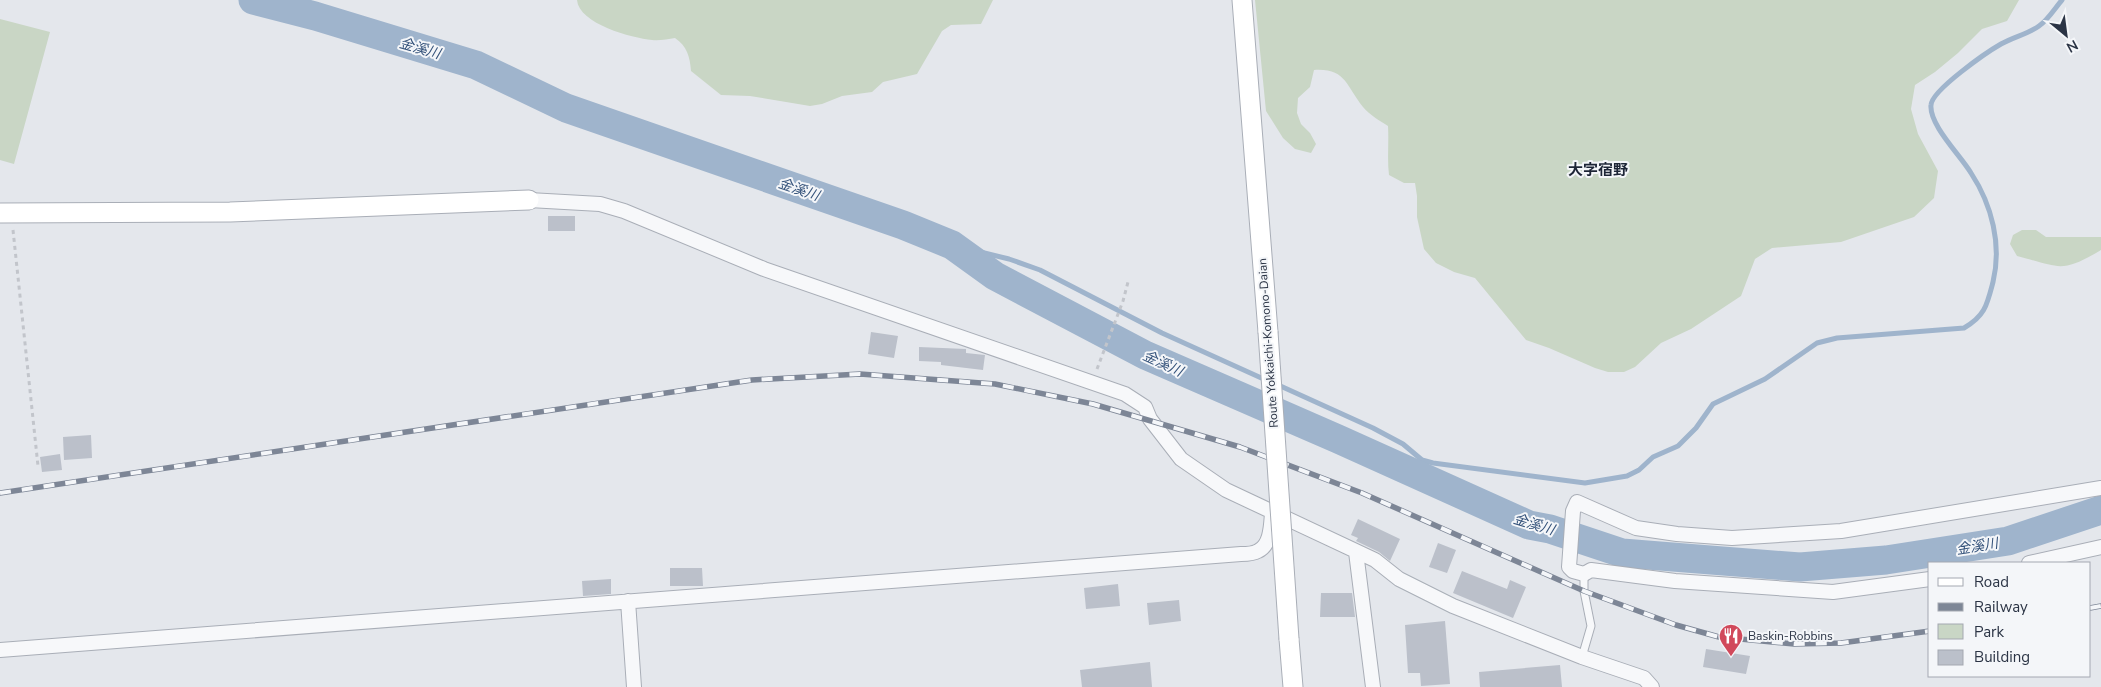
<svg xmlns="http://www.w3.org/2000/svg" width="2101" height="687" viewBox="0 0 2101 687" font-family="'Nunito Sans','Noto Sans JP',sans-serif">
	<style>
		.green { fill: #c9d6c5 }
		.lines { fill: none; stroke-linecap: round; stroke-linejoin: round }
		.stream { stroke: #9fb4cc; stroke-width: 5 }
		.river { stroke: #9fb4cc; stroke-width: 29 }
		.building { fill: #bbc0ca }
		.lane-casing { stroke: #a9aeb7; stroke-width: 9 }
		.street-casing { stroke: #a9aeb7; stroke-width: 16 }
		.secondary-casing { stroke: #a9aeb7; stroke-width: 21 }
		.path { stroke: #c2c5cb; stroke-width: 3; stroke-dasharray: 4 4; stroke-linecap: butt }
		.lane { stroke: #f7f8fa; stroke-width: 7 }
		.street { stroke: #f7f8fa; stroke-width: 14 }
		.secondary { stroke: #fff; stroke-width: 19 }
		.rail-casing { stroke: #7d8696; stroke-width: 5.5 }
		.rail { stroke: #f4f6f9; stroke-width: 4; stroke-dasharray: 11; stroke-linecap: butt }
		.secondary-bridge-casing { stroke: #a9aeb7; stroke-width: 21; stroke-linecap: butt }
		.secondary-bridge { stroke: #fff; stroke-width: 19 }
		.labels { text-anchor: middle; stroke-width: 4; stroke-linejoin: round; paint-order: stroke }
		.street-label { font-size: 12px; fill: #2b3445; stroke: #f4f6f9 }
		.poi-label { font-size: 12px; fill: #2b3445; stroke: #f4f6f9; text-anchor: start }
		.water-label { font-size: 14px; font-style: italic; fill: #34527a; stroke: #f4f6f9 }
		.quarter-label { font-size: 15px; font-weight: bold; fill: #1d2536; stroke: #f4f6f9 }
	</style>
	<rect width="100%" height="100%" fill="#e4e7ec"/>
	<path class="green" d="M577 0H993L981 24 951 25 942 31 917 74 883 82 872 92 842 96 822 104 810 106 750 96 721 95 691 71C690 57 687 46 675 38 668 39 659 41 652 40 632 38 579 24 577 0Z
		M1255 0H2019L2007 21 1982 29 1958 53 1935 72 1915 85 1911 109 1918 134 1938 171 1934 198 1914 217 1841 242 1772 248 1755 259 1741 296 1691 329 1661 343 1635 367 1624 372H1608L1595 368 1549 348 1526 340 1475 278 1454 272 1436 263 1424 249 1417 217V196L1415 183H1404L1389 175C1387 159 1389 143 1388 126 1380 121 1370 115 1363 107 1346 86 1346 68 1314 70L1310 87 1298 98 1297 113 1301 124 1310 133 1316 144 1311 153 1295 149 1283 138 1266 111Z
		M0 19 50 32 14 164 0 160Z
		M2022 230H2036L2046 237H2101V250C2061 274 2060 267 2017 256L2010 244 2013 235Z"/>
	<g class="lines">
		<path class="stream" d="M952 245 1009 259 1040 270 1162 333 1268 381
			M1276 384 1373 428 1403 444 1422 460 1433 463 1585 483 1627 476 1639 470 1653 457 1678 446 1696 428 1713 404 1765 379 1817 343 1837 338 1964 328C1985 316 1987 305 1993 282 2002 245 1992 205 1971 173 1961 156 1929 125 1931 105 1932 90 1987 52 2001 44 2013 37 2028 34 2039 26 2048 20 2055 8 2062 0"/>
		<path class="river" d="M253 0 315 16 476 65 566 108 903 225 952 245 995 276 1145 355 1338 439 1529 525 1550 529 1622 553 1800 567 1886 560 2008 541 2101 510"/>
	</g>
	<path class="building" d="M548 216H575V231H548Z
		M871 332 898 336 894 358 868 354Z
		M919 347 966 349V353L985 355 983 370 941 365V362L919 361Z
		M91 435 92 458 64 460 63 437Z
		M60 454 62 470 42 472 40 457Z
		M1358 519 1400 539 1390 561 1379 552 1356 541 1358 538 1351 535Z
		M1438 543 1456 550 1447 573 1429 567Z
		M670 568H702L703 586H670Z
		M1462 571 1507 589 1510 580 1526 587 1513 618 1453 593Z
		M611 579V594L583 596 582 581Z
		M1118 584 1120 606 1086 609 1084 588Z
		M1321 593H1352L1355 617H1320Z
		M1179 600 1181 621 1149 625 1147 603Z
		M1445 621 1450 684 1421 686 1420 673H1408L1405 625Z
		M1706 649 1750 656 1746 674 1703 667Z
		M1150 662 1152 687H1082L1080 670Z
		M1560 665 1562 687H1480L1479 672Z"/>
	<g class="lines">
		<defs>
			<path id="lane" d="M1582 657 1591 626 1584 591V574"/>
			<path id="street" d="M529 200 600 204 624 211 764 269 1125 394 1145 407 1150 419 1181 459 1226 490 1375 560 1399 579 1453 606 1582 657 1644 678 1652 687
				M1356 552 1373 687
				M2029 563 2101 547
				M1930 579 1833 592 1675 581 1591 570 1584 574 1573 571 1569 567 1573 511 1577 502 1636 528 1677 534 1732 538 1841 531 2101 488
				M628 601 634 687
				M0 650 1241 554C1246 554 1253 554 1258 551 1271 545 1271 525 1272 513"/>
			<path id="secondary" d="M1242 0 1268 332
				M0 213 230 212 529 200
				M1289 639 1293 687"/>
		</defs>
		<use href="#lane" class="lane-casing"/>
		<use href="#street" class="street-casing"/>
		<use href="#secondary" class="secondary-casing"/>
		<path class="path" d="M13 230 38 466
			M1097 369 1123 301 1128 282"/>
		<use href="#lane" class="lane"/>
		<use href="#street" class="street"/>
		<use href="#secondary" class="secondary"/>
		<defs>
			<path id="rail" d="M0 493 752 380 860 374 995 384 1093 404 1240 447 1362 493 1584 591 1676 625 1719 637 1794 644 1841 643 1930 631
				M2090 608 2101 606"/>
		</defs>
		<use href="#rail" class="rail-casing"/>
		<use href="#rail" class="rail"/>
		<defs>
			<path id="secondary-bridge" d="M1268 332 1289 639"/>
		</defs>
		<use href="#secondary-bridge" class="secondary-bridge-casing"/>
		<use href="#secondary-bridge" class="secondary-bridge"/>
	</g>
	<defs>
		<symbol id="restaurant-pin" viewBox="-11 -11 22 30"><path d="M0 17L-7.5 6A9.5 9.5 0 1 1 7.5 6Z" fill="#d1495b" stroke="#f4f6f9"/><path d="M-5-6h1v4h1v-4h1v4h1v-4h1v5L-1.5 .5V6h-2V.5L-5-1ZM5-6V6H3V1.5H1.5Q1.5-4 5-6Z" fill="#fff"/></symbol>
	</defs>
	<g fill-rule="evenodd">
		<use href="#restaurant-pin" x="1717" y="622" width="28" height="38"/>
	</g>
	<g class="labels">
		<g class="street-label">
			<text transform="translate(1268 343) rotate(-94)" y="4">Route Yokkaichi-Komono-Daian</text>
		</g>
		<g class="poi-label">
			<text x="1748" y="640">Baskin-Robbins</text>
		</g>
		<g class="water-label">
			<text transform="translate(420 48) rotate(16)" y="5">金溪川</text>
			<text transform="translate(799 189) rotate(19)" y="5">金溪川</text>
			<text transform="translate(1163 363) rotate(25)" y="5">金溪川</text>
			<text transform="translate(1534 524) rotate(17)" y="5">金溪川</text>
			<text transform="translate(1977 546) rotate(-9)" y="5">金溪川</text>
		</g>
		<g class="quarter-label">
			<text x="1598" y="175">大字宿野</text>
		</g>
	</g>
	<rect x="1928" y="562" width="162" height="115" fill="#f4f6f9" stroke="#a4a8b1"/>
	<rect x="1938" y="578" width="25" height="8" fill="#ffffff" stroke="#a4a8b1"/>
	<text x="1974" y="587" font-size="15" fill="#2b3445">Road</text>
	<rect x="1938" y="603" width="25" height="8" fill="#7d8696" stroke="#a4a8b1"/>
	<text x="1974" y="612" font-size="15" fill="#2b3445">Railway</text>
	<rect x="1938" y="624" width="25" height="15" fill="#c9d6c5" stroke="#a4a8b1"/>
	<text x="1974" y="637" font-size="15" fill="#2b3445">Park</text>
	<rect x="1938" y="650" width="25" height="15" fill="#bbc0ca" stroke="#a4a8b1"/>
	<text x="1974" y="662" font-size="15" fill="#2b3445">Building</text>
	<g transform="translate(2066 35) rotate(151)" stroke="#f4f6f9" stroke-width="4" paint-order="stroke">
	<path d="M0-4L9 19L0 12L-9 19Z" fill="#2b3445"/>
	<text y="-8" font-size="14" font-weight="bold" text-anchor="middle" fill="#2b3445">N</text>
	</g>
</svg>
